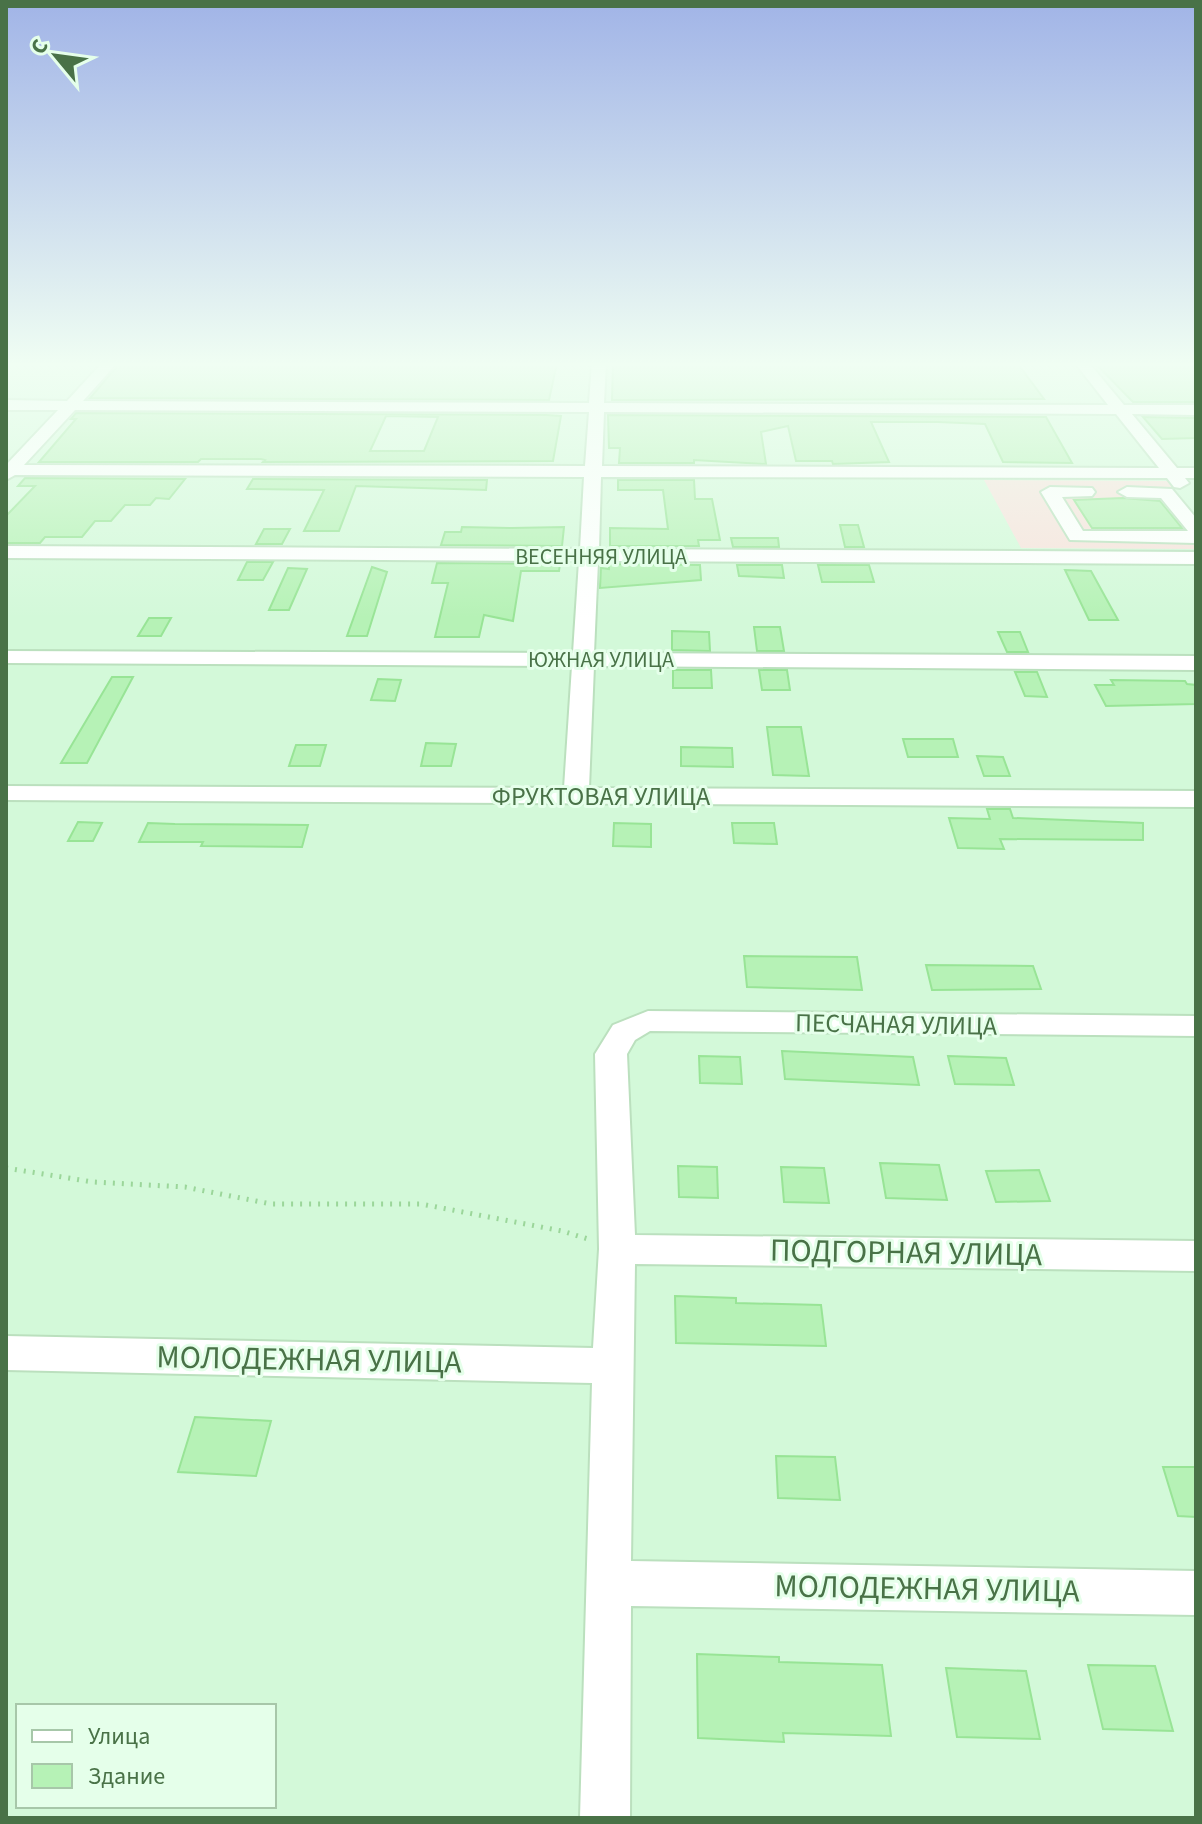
<svg xmlns="http://www.w3.org/2000/svg" width="1202" height="1824" viewBox="0 0 1202 1824" font-family="'Source Sans 3',sans-serif">
	<style>
		.residential { fill: #d3f9d9; fill-rule: evenodd }
		.education { fill: #f8e2dc }
		.building { fill: #b6f2b6; stroke: #98e496; stroke-width: 2; fill-rule: evenodd }
		.lines { fill: none; stroke-linecap: round; stroke-linejoin: round }
		.minor-casing { stroke: #bbe0be; stroke-width: 4 }
		.path { stroke: #9bd69a; stroke-width: 5; stroke-dasharray: 2 7; stroke-linecap: butt }
		.minor { fill: #fff; fill-rule: evenodd }
		.labels { text-anchor: middle; stroke-width: 6; stroke-linejoin: round; paint-order: stroke }
		.far-street-label { font-size: 22px; fill: #497247; stroke: #e5ffea }
		.street-label { font-size: 26px; fill: #497247; stroke: #e5ffea }
		.near-street-label { font-size: 32px; fill: #497247; stroke: #e5ffea }
	</style>
	<rect width="100%" height="100%" fill="#defce5"/>
	<path class="residential" d="M6 363H1196V1818H6ZM18 1706H274V1806H18Z"/>
	<path class="education" d="M984 480 1167 481 1196 517V549L1021 548Z"/>
	<path class="building" d="M120 363H557L549 400 90 398Z
		M613 363 1018 364 1044 399 612 400Z
		M1095 363 1196 364V402H1133Z
		M76 413 546 415 561 416 553 461 263 462 265 460 261 459H201L198 462H39L76 419H71ZM386 416 438 417 424 451H370Z
		M608 415 1046 417 1072 463 1003 462 985 424 938 422H871L889 462 833 464 832 461H796L788 426 761 432 766 464 694 460V463H619L620 448H609Z
		M1143 417 1196 418V438L1162 439Z
		M25 478 185 479 169 499 156 498 150 505H125L111 521H95L82 537H45L40 543H6V516L35 486H18Z
		M253 479 487 480 486 490 356 486 339 531H304L324 490 247 489Z
		M618 480H694L695 499H712L720 540H698L699 546H610V528L668 529 663 490H618Z
		M1123 498 1160 501 1182 528H1092L1074 500Z
		M840 525H858L864 547H845Z
		M462 527 511 528 564 527 562 546 441 545 445 532H461Z
		M264 529H290L282 544H256Z
		M731 538H778L779 547H733Z
		M247 562H273L263 580H238Z
		M437 563 560 564 559 571H521L513 621 484 615 479 637H435L448 583H432Z
		M609 564 700 565 701 580 600 588 601 568 609 569Z
		M737 565H782L784 578 739 576Z
		M818 565H869L874 582H822Z
		M372 567 387 572 367 636H347Z
		M288 568 307 569 289 610H269Z
		M1065 570 1091 571 1118 620H1089Z
		M149 618H171L161 636H138Z
		M754 627H780L784 651H757Z
		M672 631 709 632 710 651 672 650Z
		M998 632H1020L1028 652H1007Z
		M673 670H711L712 688H673Z
		M759 670H787L790 690H762Z
		M1015 672H1037L1047 697 1025 696Z
		M112 677H133L87 763H61Z
		M378 679 401 680 395 701 371 700Z
		M1111 680 1185 681 1187 684 1196 685V704L1106 706 1095 685H1114Z
		M767 727H801L809 776 773 775Z
		M903 739H953L958 757H908Z
		M426 743 456 744 451 766H421Z
		M296 745H326L320 766H289Z
		M681 747 732 748 733 767 681 766Z
		M977 756 1003 757 1010 776H984Z
		M987 809H1010L1013 818 1143 823V840L1000 839 1004 849 958 848 949 818 990 819Z
		M78 822 102 823 93 841H68Z
		M148 823 175 824 308 825 302 847 201 846 203 842H139Z
		M614 823 651 824V847L613 846Z
		M732 823H774L777 844 734 843Z
		M744 956 857 957 862 990 747 987Z
		M926 965 1033 966 1041 989 932 990Z
		M782 1051 913 1057 919 1085 785 1079Z
		M699 1056 740 1057 742 1084 700 1083Z
		M948 1056 1006 1058 1014 1085 955 1084Z
		M880 1163 939 1165 947 1200 886 1198Z
		M678 1166 717 1167 718 1198 679 1197Z
		M781 1167 824 1168 829 1203 784 1202Z
		M1039 1170 1050 1201 996 1202 986 1171Z
		M675 1296 736 1298V1303L821 1305 826 1346 676 1343Z
		M195 1417 271 1421 256 1476 178 1472Z
		M776 1456 835 1457 840 1500 778 1498Z
		M1163 1467H1196V1517L1178 1516Z
		M697 1654 779 1657V1662L882 1665 891 1736 783 1733 784 1742 698 1738Z
		M1088 1665 1155 1666 1173 1731 1103 1729Z
		M946 1668 1026 1671 1040 1739 957 1737Z"/>
	<g class="lines">
		<defs>
			<path id="minor" d="M102 363H117L83 401 589 403 592 363H606L604 403 1108 405 1075 363H1089L1124 405H1196V415L1132 414 1177 468H1196V478H1185L1189 483 1180 488 1174 487 1167 478 601 477 599 549 1196 552V564L598 561 594 653 1196 656V670L594 666 589 788 1196 791V807L6 800V786L564 788 572 666 6 663V651L573 653 579 561 6 558V546L580 549 584 477 15 475 6 480V465L58 410H6V400L67 401ZM75 410 589 412 585 466 24 465ZM604 412 1116 414 1159 468 602 466Z
				M1050 487 1092 488 1095 492 1092 496 1062 497 1083 531H1188L1161 498 1127 497 1118 492 1127 487 1172 489 1196 518V543L1070 540 1041 492Z
				M648 1011 1196 1016V1036L650 1031 635 1040 627 1054 635 1235 1196 1241V1271L635 1264 631 1561 1196 1571V1615L631 1606 630 1818H580L592 1383 6 1370V1336L593 1348 599 1249 595 1054 613 1025Z"/>
		</defs>
		<use href="#minor" class="minor-casing"/>
		<path class="path" d="M6 1168 93 1182 185 1187 271 1204H421L562 1231 588 1239"/>
		<use href="#minor" class="minor"/>
	</g>
	<linearGradient id="sky" x2="0" y2="1"><stop stop-color="#a1b4e7"/><stop offset="0.59" stop-color="#f0fef3"/><stop offset="1" stop-color="#f0fef3" stop-opacity="0"/></linearGradient>
	<rect width="1202" height="618" fill="url(#sky)"/>
	<g class="labels">
		<g class="far-street-label">
			<text x="601" y="564">ВЕСЕННЯЯ УЛИЦА</text>
			<text x="601" y="667">ЮЖНАЯ УЛИЦА</text>
		</g>
		<g class="street-label">
			<text x="601" y="805">ФРУКТОВАЯ УЛИЦА</text>
			<text transform="translate(896 1024) rotate(1)" y="9">ПЕСЧАНАЯ УЛИЦА</text>
		</g>
		<g class="near-street-label">
			<text transform="translate(906 1252) rotate(1)" y="11">ПОДГОРНАЯ УЛИЦА</text>
			<text transform="translate(309 1359) rotate(1)" y="11">МОЛОДЕЖНАЯ УЛИЦА</text>
			<text transform="translate(927 1588) rotate(1)" y="11">МОЛОДЕЖНАЯ УЛИЦА</text>
		</g>
	</g>
	<rect width="1202" height="1824" fill="none" stroke="#497247" stroke-width="16"/>
	<rect x="16" y="1704" width="260" height="104" fill="#e5ffea" stroke="#a7c7a9" stroke-width="2"/>
	<rect x="32" y="1730" width="40" height="12" fill="#ffffff" stroke="#a7c7a9" stroke-width="2"/>
	<text x="88" y="1744" font-size="24" fill="#497247">Улица</text>
	<rect x="32" y="1764" width="40" height="24" fill="#b6f2b6" stroke="#a7c7a9" stroke-width="2"/>
	<text x="88" y="1784" font-size="24" fill="#497247">Здание</text>
	<g transform="translate(56 56) rotate(299)" stroke="#e5ffea" stroke-width="6" paint-order="stroke">
	<path d="M0-6L14 30L0 20L-14 30Z" fill="#497247"/>
	<text y="-12" font-size="22" font-weight="bold" text-anchor="middle" fill="#497247">С</text>
	</g>
</svg>
